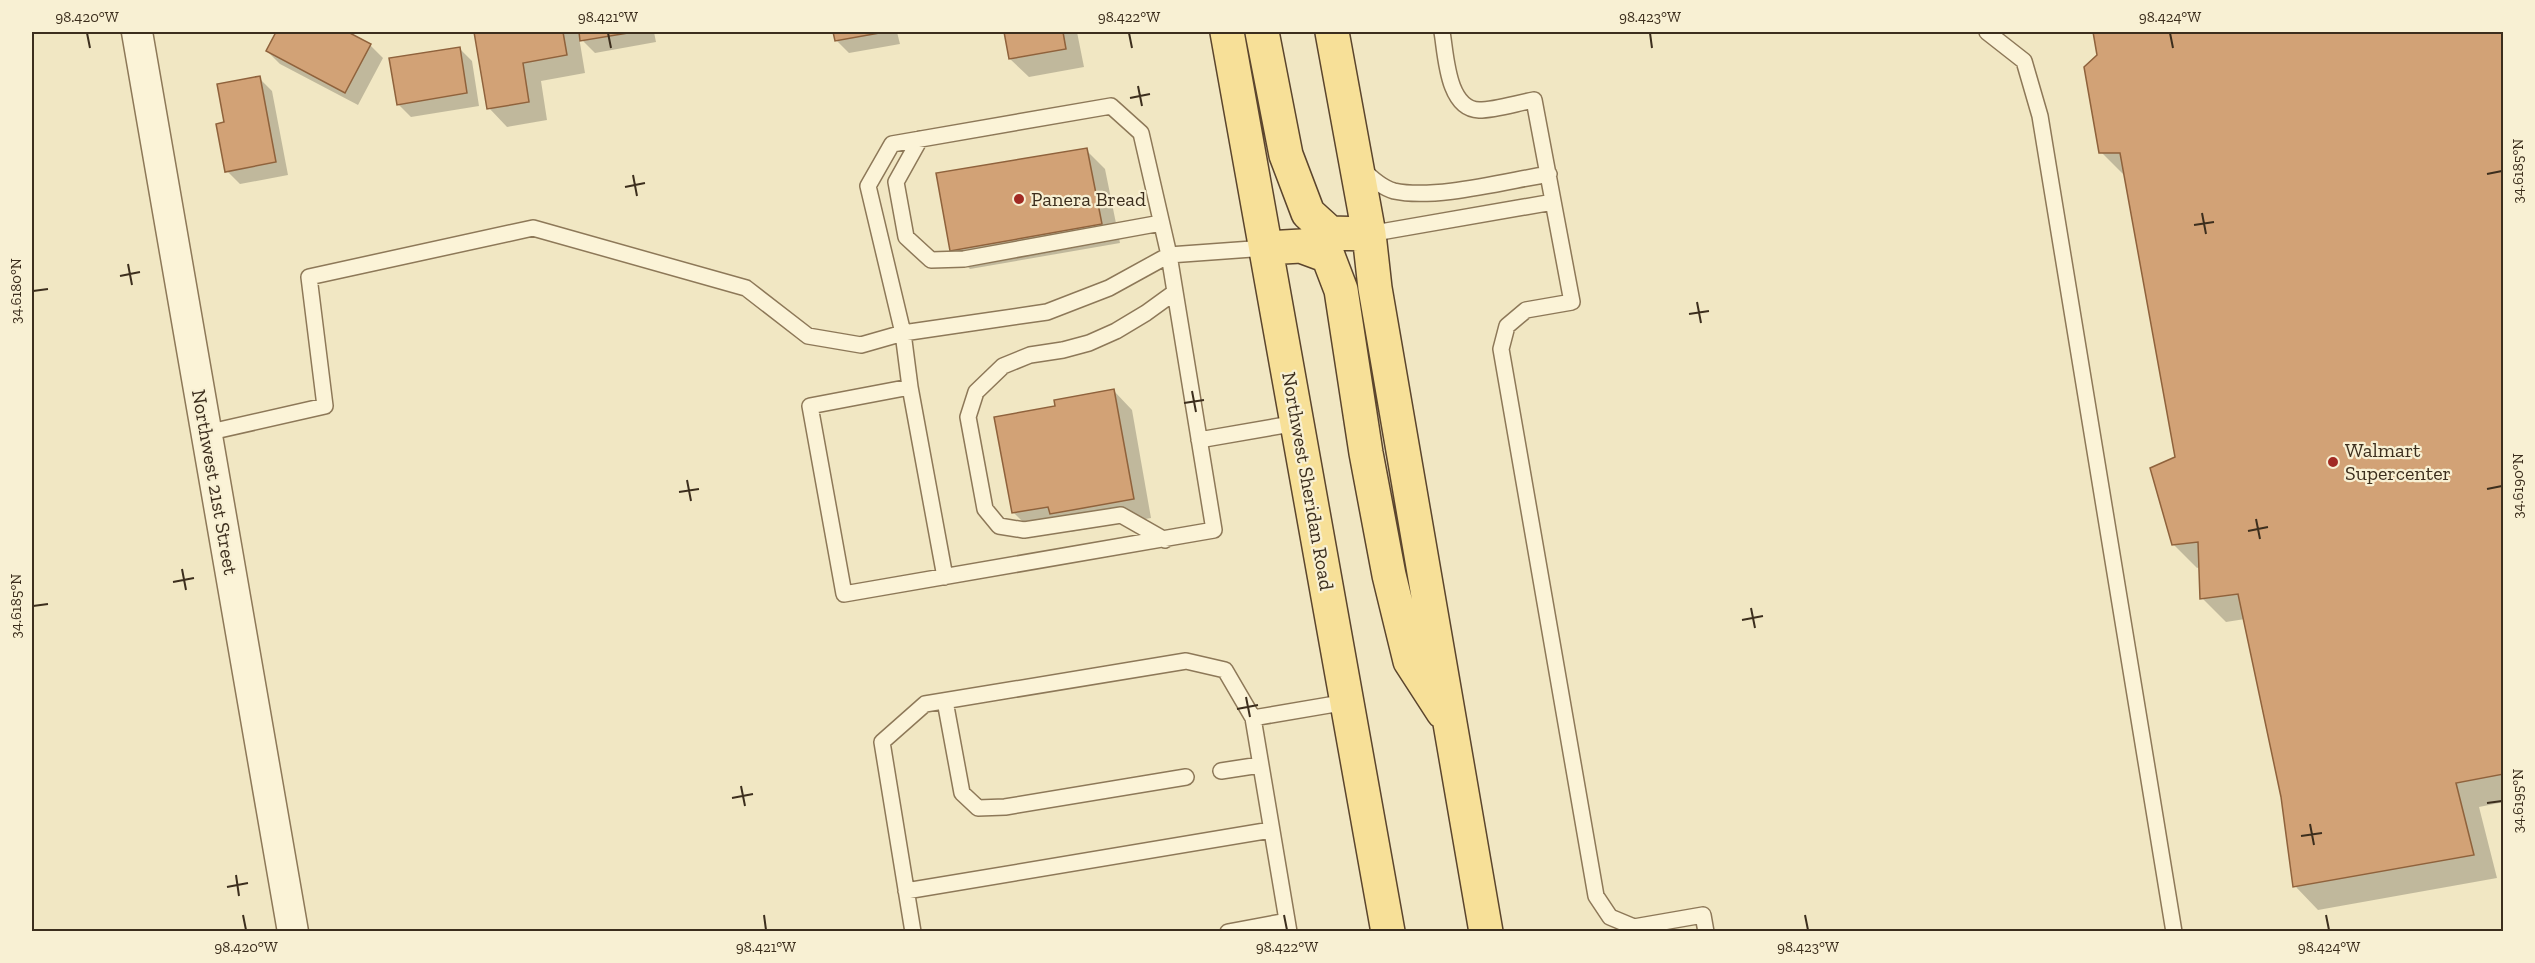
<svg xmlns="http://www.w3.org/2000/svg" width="2535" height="963" viewBox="0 0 2535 963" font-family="'Zilla Slab',serif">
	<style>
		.shadow { fill: #0003 }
		.building { fill: #d2a276; stroke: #8f623c; stroke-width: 1.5 }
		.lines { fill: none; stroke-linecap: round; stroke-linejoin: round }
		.lane-casing { stroke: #8d7858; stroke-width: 18 }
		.street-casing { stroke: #8d7858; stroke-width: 33 }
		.primary-casing { stroke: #5b452d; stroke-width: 36 }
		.lane { stroke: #fbf3d7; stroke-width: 15 }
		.street { stroke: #fbf3d7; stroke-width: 30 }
		.primary { stroke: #f7e098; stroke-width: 33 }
		.ticks { fill: none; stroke: #3c2e1d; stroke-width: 2 }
		.poi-dot { fill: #a12a23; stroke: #f8f0d3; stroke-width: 2 }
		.labels { text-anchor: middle; stroke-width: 4.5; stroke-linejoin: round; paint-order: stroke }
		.poi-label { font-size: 20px; fill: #3c2e1d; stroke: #f8f0d3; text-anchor: start }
		.street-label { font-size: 20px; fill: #3c2e1d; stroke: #f8f0d3 }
		.neatline { fill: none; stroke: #3c2e1d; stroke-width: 2 }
		.ticks-label { font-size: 15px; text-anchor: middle; fill: #3c2e1d }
	</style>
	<rect width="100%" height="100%" fill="#f1e7c3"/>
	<path class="shadow" d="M278 32H345L370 45 383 58 358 105 280 64 267 51Z
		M476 32H654L656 42 595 53 579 37 585 73 541 81 547 120 507 127 489 108Z
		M834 32H897L900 44 849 53 836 40Z
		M1006 32H1077L1084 67 1029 77 1010 59Z
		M2095 32H2504V802L2479 807 2497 878 2318 910 2295 886 2283 797 2245 619 2226 622 2202 598 2200 567 2197 568 2173 544 2177 457 2125 176 2101 152 2099 56Z
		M459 48 472 61 479 106 411 117 398 104Z
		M259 78 272 91 288 175 240 184 227 171 226 123Z
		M1086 150 1105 169 1120 243 970 269 952 250Z
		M1114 391 1132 410 1151 518 1070 532 1063 526 1032 531 1013 512Z"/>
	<path class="building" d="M276 32H348L371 44 345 93 266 51Z
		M474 32H563L567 55 523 63 529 102 487 109Z
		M579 32H634L580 41Z
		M833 32H885L835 41Z
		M1004 32H1063L1066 49 1009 59Z
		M2093 32H2504V774L2456 783 2474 855 2293 887 2281 797 2238 594 2200 599 2198 542 2172 545 2150 468 2175 457 2120 153H2099L2084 67 2097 55Z
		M460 47 467 93 397 105 389 58Z
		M260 76 276 162 225 172 216 124 224 122 217 84Z
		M1087 148 1102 224 950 251 936 173Z
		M1114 389 1134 499 1050 514 1048 507 1012 513 994 417 1055 406 1054 400Z"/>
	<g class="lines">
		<defs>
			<path id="lane" d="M1442 32C1446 54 1447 109 1479 110 1496 110 1517 103 1534 100L1572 302 1526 310 1507 326 1501 349 1596 896 1610 917 1634 927 1703 915 1706 932
				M1987 32 2024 61 2040 116 2174 932
				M920 139 896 182 906 237 931 260 964 259 1161 223
				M1360 167C1369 176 1382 188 1394 191 1435 200 1506 181 1549 174
				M1369 234 1553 202
				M910 387 903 333 868 186 892 144 1111 106 1141 133 1169 255 1266 248
				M206 433 325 406 309 277 533 228 746 288 808 336 861 345 903 333 1047 312 1109 288 1169 255 1214 530 844 594 810 406 910 387 945 577
				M1199 440 1297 423
				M1165 540 1121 515 1024 530 999 526 985 509 968 417 976 392 1003 366 1030 355 1063 350 1089 343 1116 331 1146 313 1175 292
				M945 701 962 793 978 808 1005 807 1186 777
				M1221 771 1260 765
				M906 891 1271 830
				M913 932 882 742 925 704 1186 661 1225 670 1253 718
				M1228 932 1287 921
				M1289 932 1253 718 1347 702"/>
			<path id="street" d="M137 32 293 932"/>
			<path id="primary" d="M1227 32 1388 932
				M1262 32 1286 155 1308 213 1330 233 1369 234
				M1332 32 1369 234 1375 288 1486 932
				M1266 248 1301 246 1328 256 1341 290 1366 453 1389 575 1410 661 1443 712"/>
		</defs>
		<use href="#lane" class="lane-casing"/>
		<use href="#street" class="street-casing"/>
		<use href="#primary" class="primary-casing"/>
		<use href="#lane" class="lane"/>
		<use href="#street" class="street"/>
		<use href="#primary" class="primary"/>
	</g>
	<path class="ticks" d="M87 33 90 48M608 33 611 48M1129 33 1132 48M1650 33 1652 48M2170 33 2173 48M1138 86 1142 106M1130 98 1150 94M2487 174 2502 171M633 175 637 196M625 187 645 183M2202 213 2206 234M2194 225 2214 222M128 264 132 285M120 276 140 272M33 291 48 289M1697 302 1701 323M1689 314 1709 311M1192 391 1196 412M1184 403 1204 400M687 480 691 501M2487 489 2502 486M679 492 699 489M2256 519 2260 539M2248 531 2268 527M182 569 186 590M173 582 194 578M33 606 48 604M1751 608 1755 628M1742 620 1763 616M1246 697 1250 717M1237 709 1258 705M741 786 745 806M732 798 753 794M2487 803 2502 801M2310 824 2314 845M2301 836 2322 833M236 875 239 896M227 887 248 883M243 915 246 930M764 915 766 930M1284 915 1287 930M1805 915 1808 930M2326 915 2329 930"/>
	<g class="poi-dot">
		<circle cx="1019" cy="199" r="6"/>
		<circle cx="2333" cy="462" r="6"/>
	</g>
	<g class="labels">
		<g class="poi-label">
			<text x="1031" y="206">Panera Bread</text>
			<text x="2345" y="457">Walmart<tspan x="2345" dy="23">Supercenter</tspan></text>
		</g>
		<g class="street-label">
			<text transform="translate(1308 481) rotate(80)" y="7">Northwest Sheridan Road</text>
			<text transform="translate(215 482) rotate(80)" y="7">Northwest 21st Street</text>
		</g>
	</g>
	<rect width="2535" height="963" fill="none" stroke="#f8f0d3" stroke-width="66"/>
	<rect x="33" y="33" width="2469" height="897" class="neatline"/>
	<g class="ticks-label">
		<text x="87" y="22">98.420°W</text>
		<text x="608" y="22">98.421°W</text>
		<text x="1129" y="22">98.422°W</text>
		<text x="1650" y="22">98.423°W</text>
		<text x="2170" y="22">98.424°W</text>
		<text transform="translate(2518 171) rotate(-90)" y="5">34.6185°N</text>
		<text transform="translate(16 291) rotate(-90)" y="5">34.6180°N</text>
		<text transform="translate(2518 486) rotate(-90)" y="5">34.6190°N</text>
		<text transform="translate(16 606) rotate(-90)" y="5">34.6185°N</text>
		<text transform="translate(2518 801) rotate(-90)" y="5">34.6195°N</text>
		<text x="246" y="952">98.420°W</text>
		<text x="766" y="952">98.421°W</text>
		<text x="1287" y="952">98.422°W</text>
		<text x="1808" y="952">98.423°W</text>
		<text x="2329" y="952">98.424°W</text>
	</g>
</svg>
